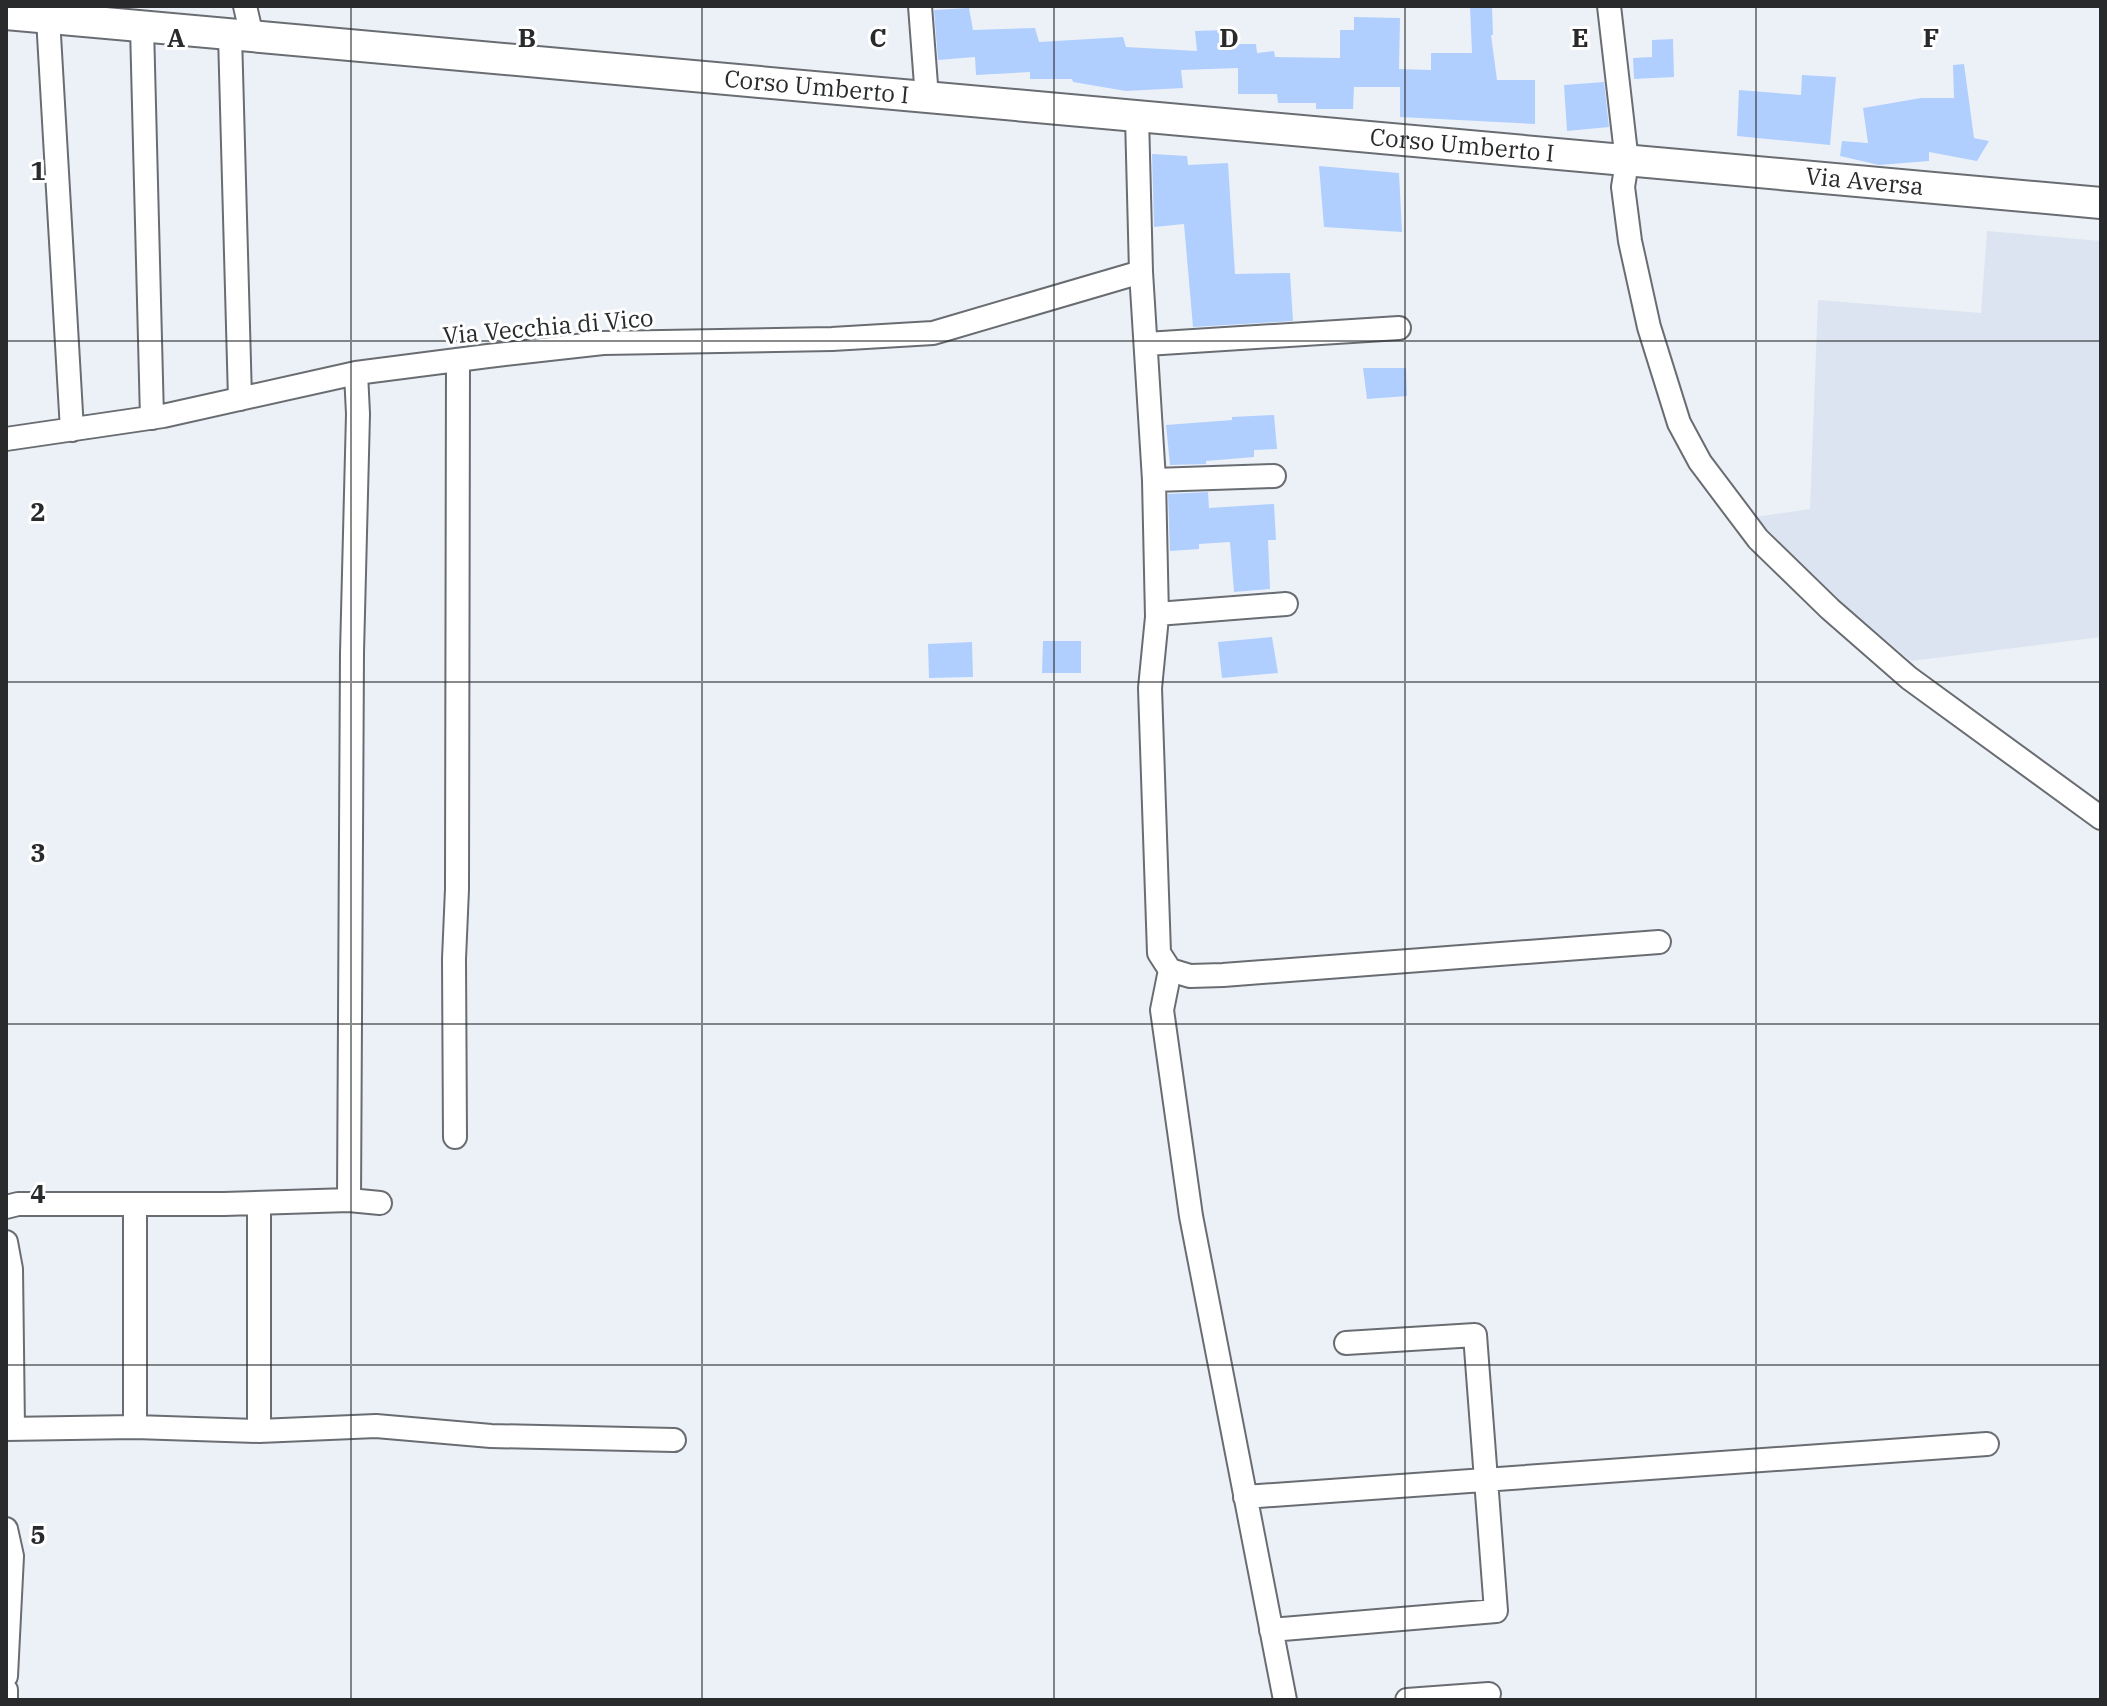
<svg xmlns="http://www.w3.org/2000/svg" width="2107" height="1706" viewBox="0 0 2107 1706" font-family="'IBM Plex Serif',serif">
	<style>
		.built { fill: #dce4f1 }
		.building { fill: #b0cfff }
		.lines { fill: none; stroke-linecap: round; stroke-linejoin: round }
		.minor-casing { stroke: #696d72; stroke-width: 26 }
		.secondary-casing { stroke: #696d72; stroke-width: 34 }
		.minor { stroke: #fff; stroke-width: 22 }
		.secondary { stroke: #fff; stroke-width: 30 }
		.grid { fill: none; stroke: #282a2c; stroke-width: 2; stroke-opacity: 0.55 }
		.labels { text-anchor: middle; stroke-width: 6; stroke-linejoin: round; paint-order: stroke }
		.street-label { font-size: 24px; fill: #282a2c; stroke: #fff }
		.grid-label { font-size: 26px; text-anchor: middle; font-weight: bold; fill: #282a2c; stroke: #fff; stroke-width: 6; stroke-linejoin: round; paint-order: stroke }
	</style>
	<rect width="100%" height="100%" fill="#ecf1f7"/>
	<path class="built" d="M1987 231 2101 241V637L1911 661 1843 604 1755 517 1810 509 1818 300 1981 313Z"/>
	<path class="building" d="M1470 6H1492L1493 35H1491L1497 80H1535V124L1400 117V87H1354L1353 109H1316V103H1278L1277 94H1238V68L1181 70 1183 88 1126 91 1073 82 1072 79H1030V72L976 75 975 57 938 60 934 10 969 8 973 30 1035 28 1039 42 1123 37 1126 47 1197 51 1195 31 1226 30 1227 36H1235L1237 44H1256L1257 53 1274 51 1275 57 1340 58V30H1354V17L1400 18 1399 69 1431 70V53H1472Z
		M1673 39 1674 77 1634 79 1633 58 1652 57V40Z
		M1964 64 1974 138 1989 141 1977 161 1929 152V161L1879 165 1840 156 1842 141 1868 143 1863 108 1921 98H1954L1953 65Z
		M1802 75 1836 77 1830 145 1737 136 1739 90 1801 95Z
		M1604 82 1609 127 1567 131 1564 85Z
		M1152 154 1187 156 1188 165 1228 163 1235 274 1290 273 1293 321 1193 327 1184 224 1154 227Z
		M1319 166 1399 173 1402 232 1324 227Z
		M1363 368H1406L1407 396 1367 399Z
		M1274 415 1277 449 1254 450V457L1206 461V464L1170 465 1166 425 1232 420V417Z
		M1208 492 1209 508 1274 504 1276 540H1268L1270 589 1234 592 1230 542 1199 544V549L1170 551 1168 494Z
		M1272 637 1278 673 1222 678 1218 642Z
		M1043 641H1081V673H1042Z
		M972 642 973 677 929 678 928 644Z"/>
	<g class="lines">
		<defs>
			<path id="minor" d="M245 6 252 37
				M920 6 927 98
				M1609 6 1627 162 1623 187 1630 241 1649 327 1679 423 1700 462 1758 539 1830 609 1909 678 2101 818
				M48 18 72 430
				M142 27 152 418
				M230 35 240 399
				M1137 117 1141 272 1154 480 1157 617 1150 688 1159 953 1170 970 1190 976 1223 975 1659 942
				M1146 344 1399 328
				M6 439 163 416 356 373 488 356 603 343 832 339 933 333 1141 272
				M1154 480 1274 476
				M1157 614 1286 604
				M1170 970 1162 1010 1191 1216 1285 1700
				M455 1137 454 959 457 889 458 360
				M349 1200 352 653 358 414 356 373
				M135 1205V1427
				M6 1207 18 1204H224L349 1200 380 1203
				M6 1242 11 1269 13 1429
				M6 1429 135 1427 259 1431 376 1426 491 1436 674 1440
				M259 1431V1203
				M1245 1497 1987 1444
				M6 1529 12 1556 6 1676
				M1271 1630 1496 1611 1475 1335 1346 1343
				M6 1690V1700
				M1407 1700 1489 1694"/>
			<g id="secondary">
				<path id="s1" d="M6 14 2101 203"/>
			</g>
		</defs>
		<use href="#minor" class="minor-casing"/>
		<use href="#secondary" class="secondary-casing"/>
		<use href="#minor" class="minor"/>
		<use href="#secondary" class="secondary"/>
	</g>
	<path class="grid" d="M351 6V1700M702 6V1700M1054 6V1700M1405 6V1700M1756 6V1700M6 341H2101M6 682H2101M6 1024H2101M6 1365H2101"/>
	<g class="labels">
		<g class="street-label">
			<text dy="8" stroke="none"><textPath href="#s1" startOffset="814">Corso Umberto I</textPath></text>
			<text dy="8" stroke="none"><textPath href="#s1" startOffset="1462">Corso Umberto I</textPath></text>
			<text dy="8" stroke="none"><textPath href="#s1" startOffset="1866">Via Aversa</textPath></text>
			<text transform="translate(548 327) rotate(-5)" y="8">Via Vecchia di Vico</text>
		</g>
	</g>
	<g class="grid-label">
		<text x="176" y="47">A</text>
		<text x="527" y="47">B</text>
		<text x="878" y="47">C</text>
		<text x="1229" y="47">D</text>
		<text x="1580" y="47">E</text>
		<text x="1931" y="47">F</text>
		<text x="38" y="180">1</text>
		<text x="38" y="521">2</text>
		<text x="38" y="862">3</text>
		<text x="38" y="1203">4</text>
		<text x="38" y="1544">5</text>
	</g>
	<rect width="2107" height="1706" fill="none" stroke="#282a2c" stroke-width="16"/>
</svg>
